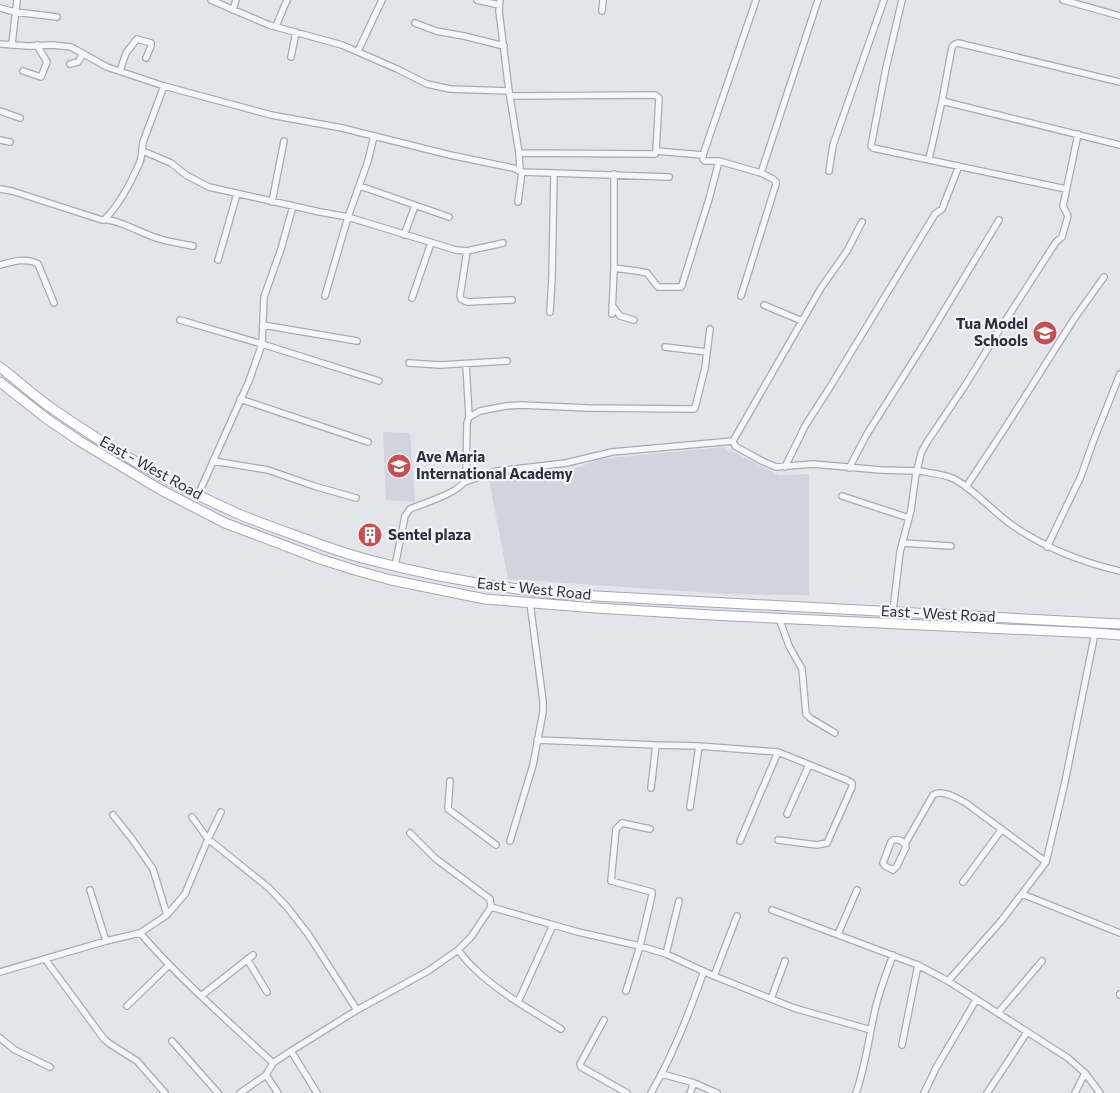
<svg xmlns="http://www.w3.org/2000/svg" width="1120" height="1093" viewBox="0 0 1120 1093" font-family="Commissioner,sans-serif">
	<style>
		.built { fill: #d1d4dc }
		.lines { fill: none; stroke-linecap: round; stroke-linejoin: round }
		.minor-casing { stroke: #a8abb4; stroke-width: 8 }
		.primary-casing { stroke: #a3a8b5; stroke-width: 11 }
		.minor { stroke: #f5f6f9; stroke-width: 5.5 }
		.primary { stroke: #fff; stroke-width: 9 }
		.labels { text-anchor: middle; stroke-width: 4.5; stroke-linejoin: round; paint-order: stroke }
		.poi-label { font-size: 15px; font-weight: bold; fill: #2b3141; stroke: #f2f4f7; text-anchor: start }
		.street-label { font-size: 15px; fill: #2b3141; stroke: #f2f4f7 }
	</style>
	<rect width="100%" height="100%" fill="#e3e5ea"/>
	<path class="built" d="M383 432 410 433 415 502 386 500Z
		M723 447 779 475 809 474V595L727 594 508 579 489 479 522 473 560 474 600 459Z"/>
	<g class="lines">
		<defs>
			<path id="minor" d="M211 0 269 25 342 45 397 69 427 84 450 89 509 91
				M477 0 499 5
				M500 0 499 11 509 91 519 153 520 171
				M902 0 886 68 871 146 873 148 1066 189
				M1063 0 1120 16
				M0 8 15 12 57 17
				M233 10 236 0
				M602 11 603 0
				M415 23 436 31 464 36 504 46
				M276 26 287 0
				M0 44 28 46 53 45 71 47 107 67 164 86 271 115 342 128 450 155 513 168 522 172 669 177
				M12 44 17 0
				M358 51 382 0
				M291 57 296 32
				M70 64 78 62 83 54
				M23 71 41 77 47 62 37 45
				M120 71 126 53 137 39 151 43V46L146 58
				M510 96 655 95 659 98 656 151 655 154 519 153
				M942 101 1120 145
				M0 111 20 118
				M0 140 10 142
				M143 151 171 163 186 175 209 187 218 189 320 212 348 217 456 250 467 251 503 243
				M656 151 703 155
				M703 155V159L705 161H719L761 173 773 179 776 182V184L741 296
				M703 155 756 0
				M929 159 942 101 952 47 955 44 958 43 1120 82
				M829 171 833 145 884 0
				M761 173 818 0
				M360 186 449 217
				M0 189 12 191 102 220C116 218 141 233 154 237 166 242 180 243 193 246
				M272 202 284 141
				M518 202 522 172
				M105 219C119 205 132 180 140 162 142 155 142 149 143 142L164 86
				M404 235 415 206
				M467 251 460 296 461 299 467 302 512 300
				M218 260 237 194
				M0 265C12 262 26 257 38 264L54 303
				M614 268 637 271 647 273 658 287H681L682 285 709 199 719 161
				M325 296 348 217 368 161 374 136
				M412 298 431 243
				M612 305 620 316 634 320
				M764 305 802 321
				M550 312 552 277 554 174
				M612 314 614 268V174
				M180 320 262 344 379 381
				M263 325 357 341
				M665 347 707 352
				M409 363 440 365 507 361
				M240 399 368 442
				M469 417 480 411 506 406 521 405 588 408 694 409 695 408 705 368 710 329
				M733 441 735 446 762 461 776 467 813 464 881 470 917 471 921 453 927 442 964 387 998 332 1056 242 1062 237 1068 216 1063 206 1078 134
				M733 441 821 288 847 251 862 222
				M213 461 268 470 314 486 356 498
				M785 467 805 426 830 387 935 214 942 209 959 166
				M849 468 867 434 927 339 999 220
				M465 482 490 473 497 471 566 463 612 452 733 441
				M966 487 1005 428 1074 319 1104 277
				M198 495 249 381 262 344 264 297 281 249 293 206
				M842 496 909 518
				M902 543 951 546
				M1047 547 1081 476 1093 442 1120 374
				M395 566 405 516 410 509C424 503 460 493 466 479L467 423 469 417 466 364
				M893 611 900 552 911 510 916 473 919 471C930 473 942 474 952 478 972 487 993 512 1012 525 1045 548 1081 562 1120 571
				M779 618 789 646 802 669 806 714 810 718 835 733
				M537 740 656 745 699 746 778 752 847 780 852 783V787L827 843 817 845 778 840
				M450 781 448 809 496 845
				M651 788 656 745
				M690 807 699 746
				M787 814 809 765
				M113 815 132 839 153 869 167 915
				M192 817 208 839 269 888 287 907 308 934 357 1010
				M893 840C898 839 905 841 906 847L897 866 893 870 885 866 883 863 891 842Z
				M510 841 533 765 543 712V701L530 603
				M740 841 778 752
				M905 844 933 795C942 789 957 798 966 803L1046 862
				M963 882 1002 829
				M90 890 106 941
				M1022 894 1120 933
				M491 907 578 932 640 946 666 954 714 976 794 1008 871 1030
				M772 910 918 965 948 981 1068 1058 1085 1073 1100 1093
				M140 933C181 980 228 1021 273 1063
				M838 934 857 890
				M458 950C463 956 468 963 474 968 499 993 531 1010 561 1029
				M666 954 679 901
				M45 959 104 1039 110 1044 137 1061 165 1093
				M247 959 267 992
				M0 972 106 941 140 933 167 915 185 894 208 839 221 812
				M714 976 737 916
				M948 981 1002 920 1046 862 1065 782 1095 633
				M626 991 640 946 652 895V892L611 881 616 829 622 823 650 829
				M1120 995V994
				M201 996 253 955
				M771 999 785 961
				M518 1002 553 925
				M127 1006 169 965
				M998 1013 1042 961
				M604 1020 580 1064 581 1067 627 1093
				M0 1038 15 1050 50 1067
				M172 1041 218 1093
				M902 1045 918 965
				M291 1051 317 1093
				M662 1074 694 1083 717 1093
				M266 1075 278 1093
				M240 1093 266 1075 273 1063 291 1051 357 1010 428 971 458 950 471 937 491 907 490 899 436 859 410 833
				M651 1093C674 1053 689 1013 704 971
				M690 1093 694 1083
				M856 1093C866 1065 869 1035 876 1006 880 989 887 972 893 955
				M924 1093 936 1068 976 1000
				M987 1093 1007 1063 1027 1032
				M1075 1093 1085 1073"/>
			<path id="primary" d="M0 367C17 380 33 395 50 407 110 449 174 486 241 515 263 524 286 532 308 540 327 547 346 554 366 559 429 576 494 587 559 594L1120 624
				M0 382 47 419 81 442 161 490 225 523 320 559 358 571 391 580 485 599 596 608 711 615 1095 633 1120 635"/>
		</defs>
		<use href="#minor" class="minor-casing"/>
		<use href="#primary" class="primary-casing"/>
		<use href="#minor" class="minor"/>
		<use href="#primary" class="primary"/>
	</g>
	<defs>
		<symbol id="school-disc" viewBox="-11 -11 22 22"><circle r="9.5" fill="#c74f53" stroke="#f2f4f7"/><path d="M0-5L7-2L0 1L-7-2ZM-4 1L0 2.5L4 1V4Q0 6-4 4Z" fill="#fff"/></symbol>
		<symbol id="building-disc" viewBox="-11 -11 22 22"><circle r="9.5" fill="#c74f53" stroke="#f2f4f7"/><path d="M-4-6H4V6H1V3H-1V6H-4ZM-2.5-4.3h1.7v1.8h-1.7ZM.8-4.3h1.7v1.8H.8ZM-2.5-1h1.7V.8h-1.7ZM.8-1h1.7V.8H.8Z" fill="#fff"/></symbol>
	</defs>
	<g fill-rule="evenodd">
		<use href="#school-disc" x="1031" y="319" width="28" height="28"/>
		<use href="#school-disc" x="385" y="452" width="28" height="28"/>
		<use href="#building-disc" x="356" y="521" width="28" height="28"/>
	</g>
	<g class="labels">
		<g class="poi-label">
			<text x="1028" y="329" text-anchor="end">Tua Model<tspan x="1028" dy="17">Schools</tspan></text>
			<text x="416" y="462">Ave Maria<tspan x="416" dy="17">International Academy</tspan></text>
			<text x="388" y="540">Sentel plaza</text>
		</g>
		<g class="street-label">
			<text transform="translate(151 468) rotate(29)" y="5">East - West Road</text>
			<text transform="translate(534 589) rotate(6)" y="5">East - West Road</text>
			<text transform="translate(938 614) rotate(3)" y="5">East - West Road</text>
		</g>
	</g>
</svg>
